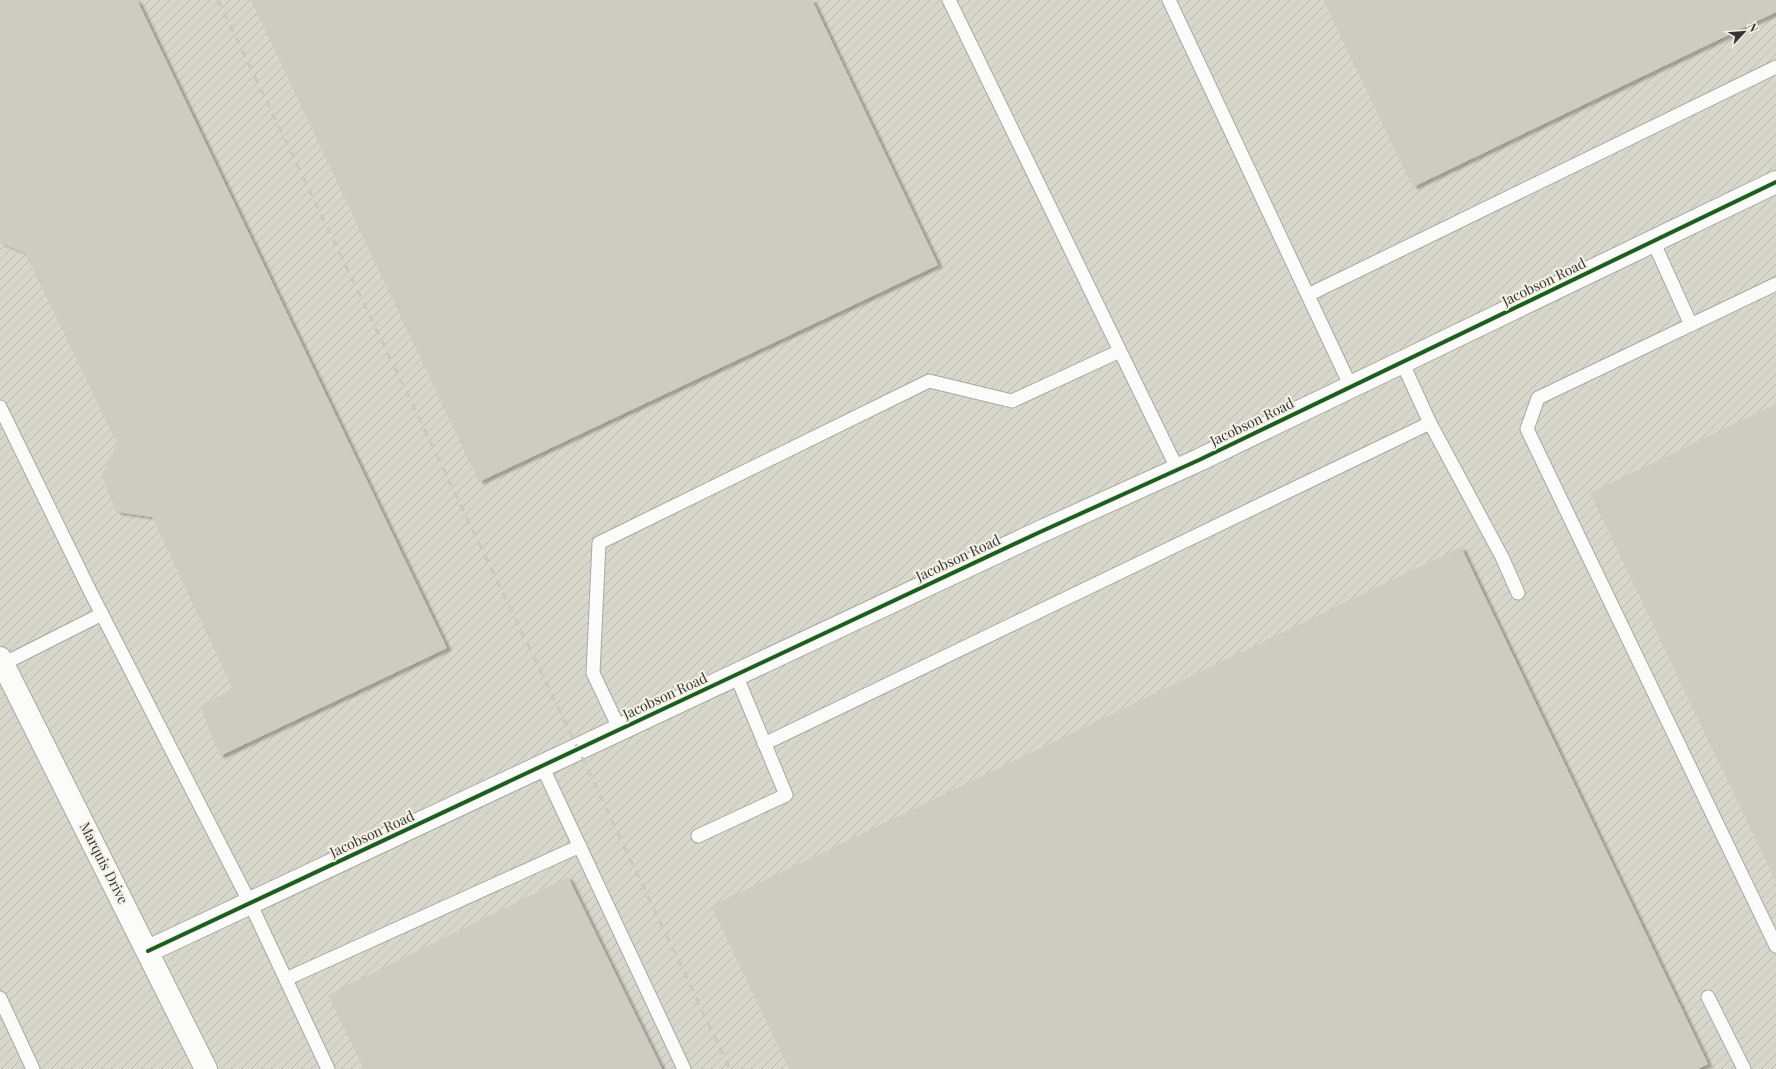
<svg xmlns="http://www.w3.org/2000/svg" width="1776" height="1069" viewBox="0 0 1776 1069" font-family="'Playfair Display',serif">
	<style>
		.industrial { fill: url(#industrial-furrows) }
		.building { fill: #cdcbc2; filter: url(#shadow) }
		.lines { fill: none; stroke-linecap: round; stroke-linejoin: round }
		.lane-casing { stroke: #a8a8a4; stroke-width: 15 }
		.street-casing { stroke: #a8a8a4; stroke-width: 24 }
		.secondary-casing { stroke: #a8a8a4; stroke-width: 24 }
		.lane { stroke: #fbfbfa; stroke-width: 13 }
		.street { stroke: #fbfbfa; stroke-width: 22 }
		.secondary { stroke: #fbfbfa; stroke-width: 22 }
		.rail { stroke: #c8c8c6; stroke-width: 3; stroke-dasharray: 7 7; stroke-linecap: butt }
		.cycleway-casing { stroke: #f3f1e6; stroke-width: 6 }
		.cycleway { stroke: #1b5e20; stroke-width: 4 }
		.labels { text-anchor: middle; stroke-width: 4; stroke-linejoin: round; paint-order: stroke }
		.street-label { font-size: 14px; fill: #353430; stroke: #f3f1e6 }
	</style>
	<defs>
		<pattern id="industrial-furrows" width="10" height="10" patternUnits="userSpaceOnUse"><rect width="10" height="10" fill="#d8d7cb"/><path d="M-1 1l2-2M0 10L10 0M9 11l2-2" fill="none" stroke="#bab9af"/></pattern>
		<filter id="shadow"><feDropShadow dx="4.5" dy="2.5" stdDeviation="1" flood-color="#0004"/></filter>
	</defs>
	<rect width="100%" height="100%" fill="#e2e2dc"/>
	<path class="industrial" d="M0 0H1776V1069H0Z"/>
	<path class="building" d="M0 0H137L447 648 220 756 200 706 233 689 152 517 116 512 102 475 117 443 25 253 0 243Z
		M251 0H812L938 265 479 482Z
		M1323 0H1776V12L1413 187Z
		M1776 404V882L1590 493Z
		M1461 547 1708 1064 1698 1069H789L711 906Z
		M568 877 662 1069H364L328 995Z"/>
	<g class="lines">
		<defs>
			<path id="lane" d="M949 0 1178 470
				M1169 0 1351 387
				M1653 241 1691 325
				M1776 284 1538 398 1527 429 1776 946
				M1308 295 1776 67
				M1402 362 1430 423
				M0 407 90 591 250 903 328 1069
				M3 664 102 614
				M620 730 593 673 599 543 929 381 1012 401 1120 351
				M764 744 1430 423 1502 557 1518 593
				M542 766 684 1069
				M698 836 786 795 736 675
				M286 979 580 846
				M1708 997 1744 1069
				M0 998 33 1069"/>
			<path id="street" d="M148 951 1040 532 1199 460 1776 182"/>
			<path id="secondary" d="M0 658 206 1069"/>
		</defs>
		<use href="#lane" class="lane-casing"/>
		<use href="#street" class="street-casing"/>
		<use href="#secondary" class="secondary-casing"/>
		<use href="#lane" class="lane"/>
		<use href="#street" class="street"/>
		<use href="#secondary" class="secondary"/>
		<path class="rail" d="M218 0 578 749 730 1069"/>
		<defs>
			<path id="cycleway" d="M148 951 1040 532 1199 460 1776 182"/>
		</defs>
		<use href="#cycleway" class="cycleway-casing"/>
		<use href="#cycleway" class="cycleway"/>
	</g>
	<g class="labels">
		<g class="street-label">
			<text transform="translate(1544 282) rotate(-26)" y="5">Jacobson Road</text>
			<text transform="translate(1252 422) rotate(-26)" y="5">Jacobson Road</text>
			<text transform="translate(958 558) rotate(-25)" y="5">Jacobson Road</text>
			<text transform="translate(665 696) rotate(-25)" y="5">Jacobson Road</text>
			<text transform="translate(372 834) rotate(-25)" y="5">Jacobson Road</text>
			<text transform="translate(104 863) rotate(63)" y="5">Marquis Drive</text>
		</g>
	</g>
	<g transform="translate(1744 32) rotate(64)" stroke="#f3f1e6" stroke-width="3" paint-order="stroke">
	<path d="M0-3L7 15L0 10L-7 15Z" fill="#353430"/>
	<text y="-6" font-size="11" font-weight="bold" text-anchor="middle" fill="#353430">N</text>
	</g>
</svg>
